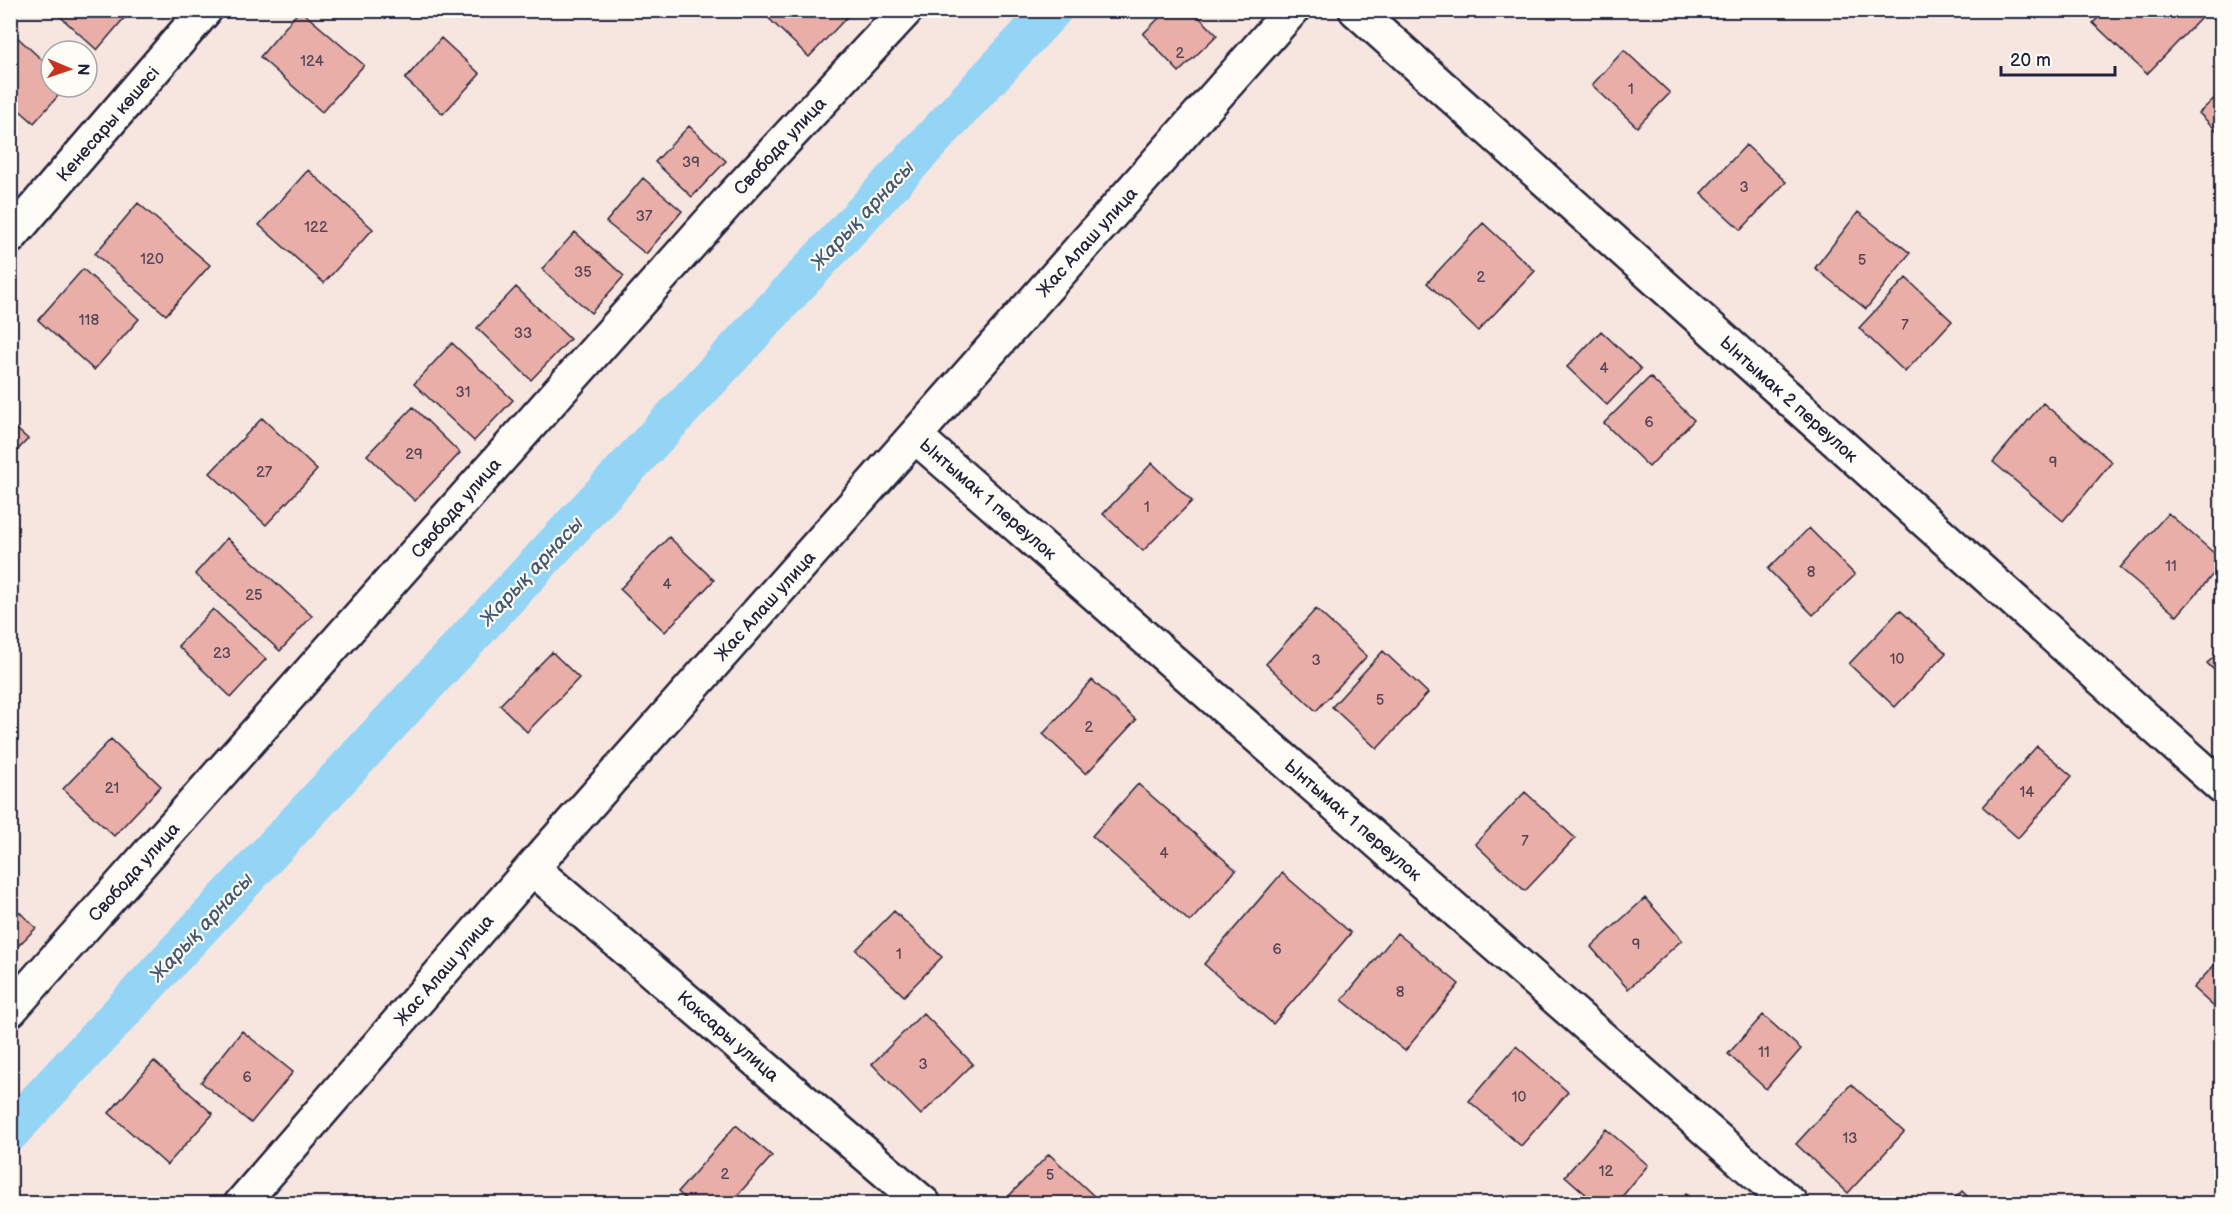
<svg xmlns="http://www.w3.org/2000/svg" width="2232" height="1214" viewBox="0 0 2232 1214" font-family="'Balsamiq Sans',sans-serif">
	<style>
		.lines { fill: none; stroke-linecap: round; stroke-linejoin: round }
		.canal { stroke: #94d5f6; stroke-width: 40 }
		.building { fill: #e8aea7; stroke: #22223b; stroke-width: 1.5 }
		.minor-casing { stroke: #22223b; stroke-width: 38 }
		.minor { stroke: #fdfcf7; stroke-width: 33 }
		.labels { text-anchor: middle; stroke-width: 4.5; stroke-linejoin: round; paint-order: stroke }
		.number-label { font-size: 15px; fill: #544556 }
		.street-label { font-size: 18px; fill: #22223b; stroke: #fdfcf7 }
		.water-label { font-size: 20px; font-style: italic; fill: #445873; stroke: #fdfcf7 }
	</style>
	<rect width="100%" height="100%" fill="#f7e5df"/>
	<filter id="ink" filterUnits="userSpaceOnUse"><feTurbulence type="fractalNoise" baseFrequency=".0167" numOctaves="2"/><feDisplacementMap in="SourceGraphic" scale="12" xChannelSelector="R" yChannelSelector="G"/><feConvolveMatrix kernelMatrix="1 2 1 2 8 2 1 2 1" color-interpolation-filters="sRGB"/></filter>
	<g filter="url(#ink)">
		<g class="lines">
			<path class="canal" d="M10 1132 1052 10"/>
		</g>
		<path class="building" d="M53 10H131L97 50Z
			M300 10 364 65 322 112 260 57Z
			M760 10H845L849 15 809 57Z
			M1167 10H1192L1217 35 1179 72 1143 34Z
			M2106 10H2193L2201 18 2147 74 2093 23Z
			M17 37 51 68V87H66L34 123 10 102V45Z
			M441 38 480 74 443 114 405 79Z
			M1624 50 1670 93 1637 127 1592 85Z
			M2222 91V136L2199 113Z
			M689 126 726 161 692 197 655 162Z
			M1746 145 1786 182 1741 230 1701 193Z
			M308 170 373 229 324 283 259 225Z
			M643 178 682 211 646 254 606 222Z
			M138 203 210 265 166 315 95 254Z
			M1858 212 1910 253 1866 309 1815 268Z
			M1483 223 1535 271 1478 331 1427 283Z
			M575 232 624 276 591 313 542 269Z
			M83 269 139 319 94 370 38 320Z
			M1906 278 1952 321 1905 372 1859 328Z
			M516 287 570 339 531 380 477 328Z
			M1601 331 1641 369 1607 405 1567 367Z
			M452 343 513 400 474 441 414 384Z
			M1650 377 1694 420 1649 467 1604 423Z
			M2043 403 2112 462 2063 521 1993 462Z
			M413 407 460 453 415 501 367 455Z
			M262 418 317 470 266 525 210 473Z
			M10 423 28 439 10 458Z
			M1152 463 1192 501 1143 551 1103 514Z
			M2168 513 2222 560V564L2177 616 2120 568Z
			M1809 528 1855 575 1813 615 1768 569Z
			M669 537 714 580 665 632 620 589Z
			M227 538 312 616 280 651 195 574Z
			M213 609 266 659 231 697 178 646Z
			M1316 609 1367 656 1316 711 1266 664Z
			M1900 610 1946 653 1895 707 1849 664Z
			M2222 650V678L2207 663Z
			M1383 651 1428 693 1377 749 1332 707Z
			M552 652 579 678 527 732 500 705Z
			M1092 680 1136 720 1086 774 1043 734Z
			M111 739 161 786 114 836 63 789Z
			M2037 746 2072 776 2018 838 1983 807Z
			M1138 784 1236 870 1190 922 1092 836Z
			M1525 792 1575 838 1525 891 1475 844Z
			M1282 873 1351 933 1273 1024 1204 964Z
			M1645 898 1682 940 1628 989 1591 947Z
			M10 903 36 928 10 954Z
			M894 911 942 957 904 996 856 950Z
			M1397 933 1459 984 1405 1051 1342 1000Z
			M2222 957V1014L2193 988Z
			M923 1013 973 1064 921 1115 872 1064Z
			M1763 1015 1801 1049 1766 1089 1728 1054Z
			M242 1031 293 1072 251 1123 201 1082Z
			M1516 1046 1568 1092 1521 1146 1469 1101Z
			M154 1061 213 1114 167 1165 109 1113Z
			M1851 1084 1904 1132 1848 1193 1796 1144Z
			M736 1125 772 1156 730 1204H691L678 1192Z
			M1606 1129 1648 1165 1616 1204H1597L1565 1176Z
			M1049 1154 1094 1196 1087 1204H1013L1007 1198Z
			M1962 1191 1975 1204H1950Z
			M1686 1194 1697 1204H1677Z"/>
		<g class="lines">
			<defs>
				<path id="minor" d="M1356 10 2222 787
					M10 237 205 10
					M915 436 1791 1204
					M532 868 924 1204
					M10 1010 733 196 906 10
					M241 1204 532 868 1292 10"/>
			</defs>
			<use href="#minor" class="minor-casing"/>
			<use href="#minor" class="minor"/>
		</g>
	</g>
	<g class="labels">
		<g class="number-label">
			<text x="1180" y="58">2</text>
			<text x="312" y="66">124</text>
			<text x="1631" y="94">1</text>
			<text x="691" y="167">39</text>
			<text x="1744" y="192">3</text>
			<text x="644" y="221">37</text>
			<text x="316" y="232">122</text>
			<text x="152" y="264">120</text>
			<text x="1862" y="265">5</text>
			<text x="583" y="277">35</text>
			<text x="1481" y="282">2</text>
			<text x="89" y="325">118</text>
			<text x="1905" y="330">7</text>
			<text x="523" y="338">33</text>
			<text x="1604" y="373">4</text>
			<text x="463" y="397">31</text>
			<text x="1649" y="427">6</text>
			<text x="414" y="459">29</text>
			<text x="2053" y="467">9</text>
			<text x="264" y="477">27</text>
			<text x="1147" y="512">1</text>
			<text x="2171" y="571">11</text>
			<text x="1811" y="577">8</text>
			<text x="667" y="589">4</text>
			<text x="254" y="600">25</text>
			<text x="222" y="658">23</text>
			<text x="1897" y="664">10</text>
			<text x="1316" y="665">3</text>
			<text x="1380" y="705">5</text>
			<text x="1089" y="732">2</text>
			<text x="112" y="793">21</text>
			<text x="2027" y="797">14</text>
			<text x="1525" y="846">7</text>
			<text x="1164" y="858">4</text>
			<text x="1636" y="949">9</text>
			<text x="1277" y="954">6</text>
			<text x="899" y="959">1</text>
			<text x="1400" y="997">8</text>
			<text x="1764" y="1057">11</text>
			<text x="923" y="1069">3</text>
			<text x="247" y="1082">6</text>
			<text x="1519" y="1102">10</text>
			<text x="1850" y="1143">13</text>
			<text x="1606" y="1176">12</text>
			<text x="725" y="1179">2</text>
			<text x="1050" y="1180">5</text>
		</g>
		<g class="street-label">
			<text transform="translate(108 124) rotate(-49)" y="6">Кенесары көшесі</text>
			<text transform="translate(780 146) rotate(-47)" y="6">Свобода улица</text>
			<text transform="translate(1087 242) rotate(-48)" y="6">Жас Алаш улица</text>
			<text transform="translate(1789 399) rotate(42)" y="6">Ынтымак 2 переулок</text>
			<text transform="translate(988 499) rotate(41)" y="6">Ынтымак 1 переулок</text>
			<text transform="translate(456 508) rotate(-49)" y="6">Свобода улица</text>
			<text transform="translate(765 606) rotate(-48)" y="6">Жас Алаш улица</text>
			<text transform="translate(1353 820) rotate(41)" y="6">Ынтымак 1 переулок</text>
			<text transform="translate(134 872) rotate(-48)" y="6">Свобода улица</text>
			<text transform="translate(444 970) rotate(-49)" y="6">Жас Алаш улица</text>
			<text transform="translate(728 1036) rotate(41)" y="6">Коксары улица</text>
		</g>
		<g class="water-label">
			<text transform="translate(862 215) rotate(-47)" y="7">Жарық арнасы</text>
			<text transform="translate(531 571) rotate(-47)" y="7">Жарық арнасы</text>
			<text transform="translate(201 927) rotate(-47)" y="7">Жарық арнасы</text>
		</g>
	</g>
	<rect width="2232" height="1214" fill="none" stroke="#fdfcf7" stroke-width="36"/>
	<rect x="18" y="18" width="2196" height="1178" fill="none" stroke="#22223b" stroke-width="2" filter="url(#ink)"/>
	<g transform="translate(69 69) rotate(92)"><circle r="28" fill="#fdfcf7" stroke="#a5a5ac" stroke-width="1.5"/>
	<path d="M0-4.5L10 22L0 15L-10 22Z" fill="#c8321e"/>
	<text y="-9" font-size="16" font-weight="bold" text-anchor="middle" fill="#22223b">N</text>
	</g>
	<path d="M2001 66v9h114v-9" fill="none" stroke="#22223b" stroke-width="3"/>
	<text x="2010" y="66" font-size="18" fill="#22223b" stroke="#fdfcf7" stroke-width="4.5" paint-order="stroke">20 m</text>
</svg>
